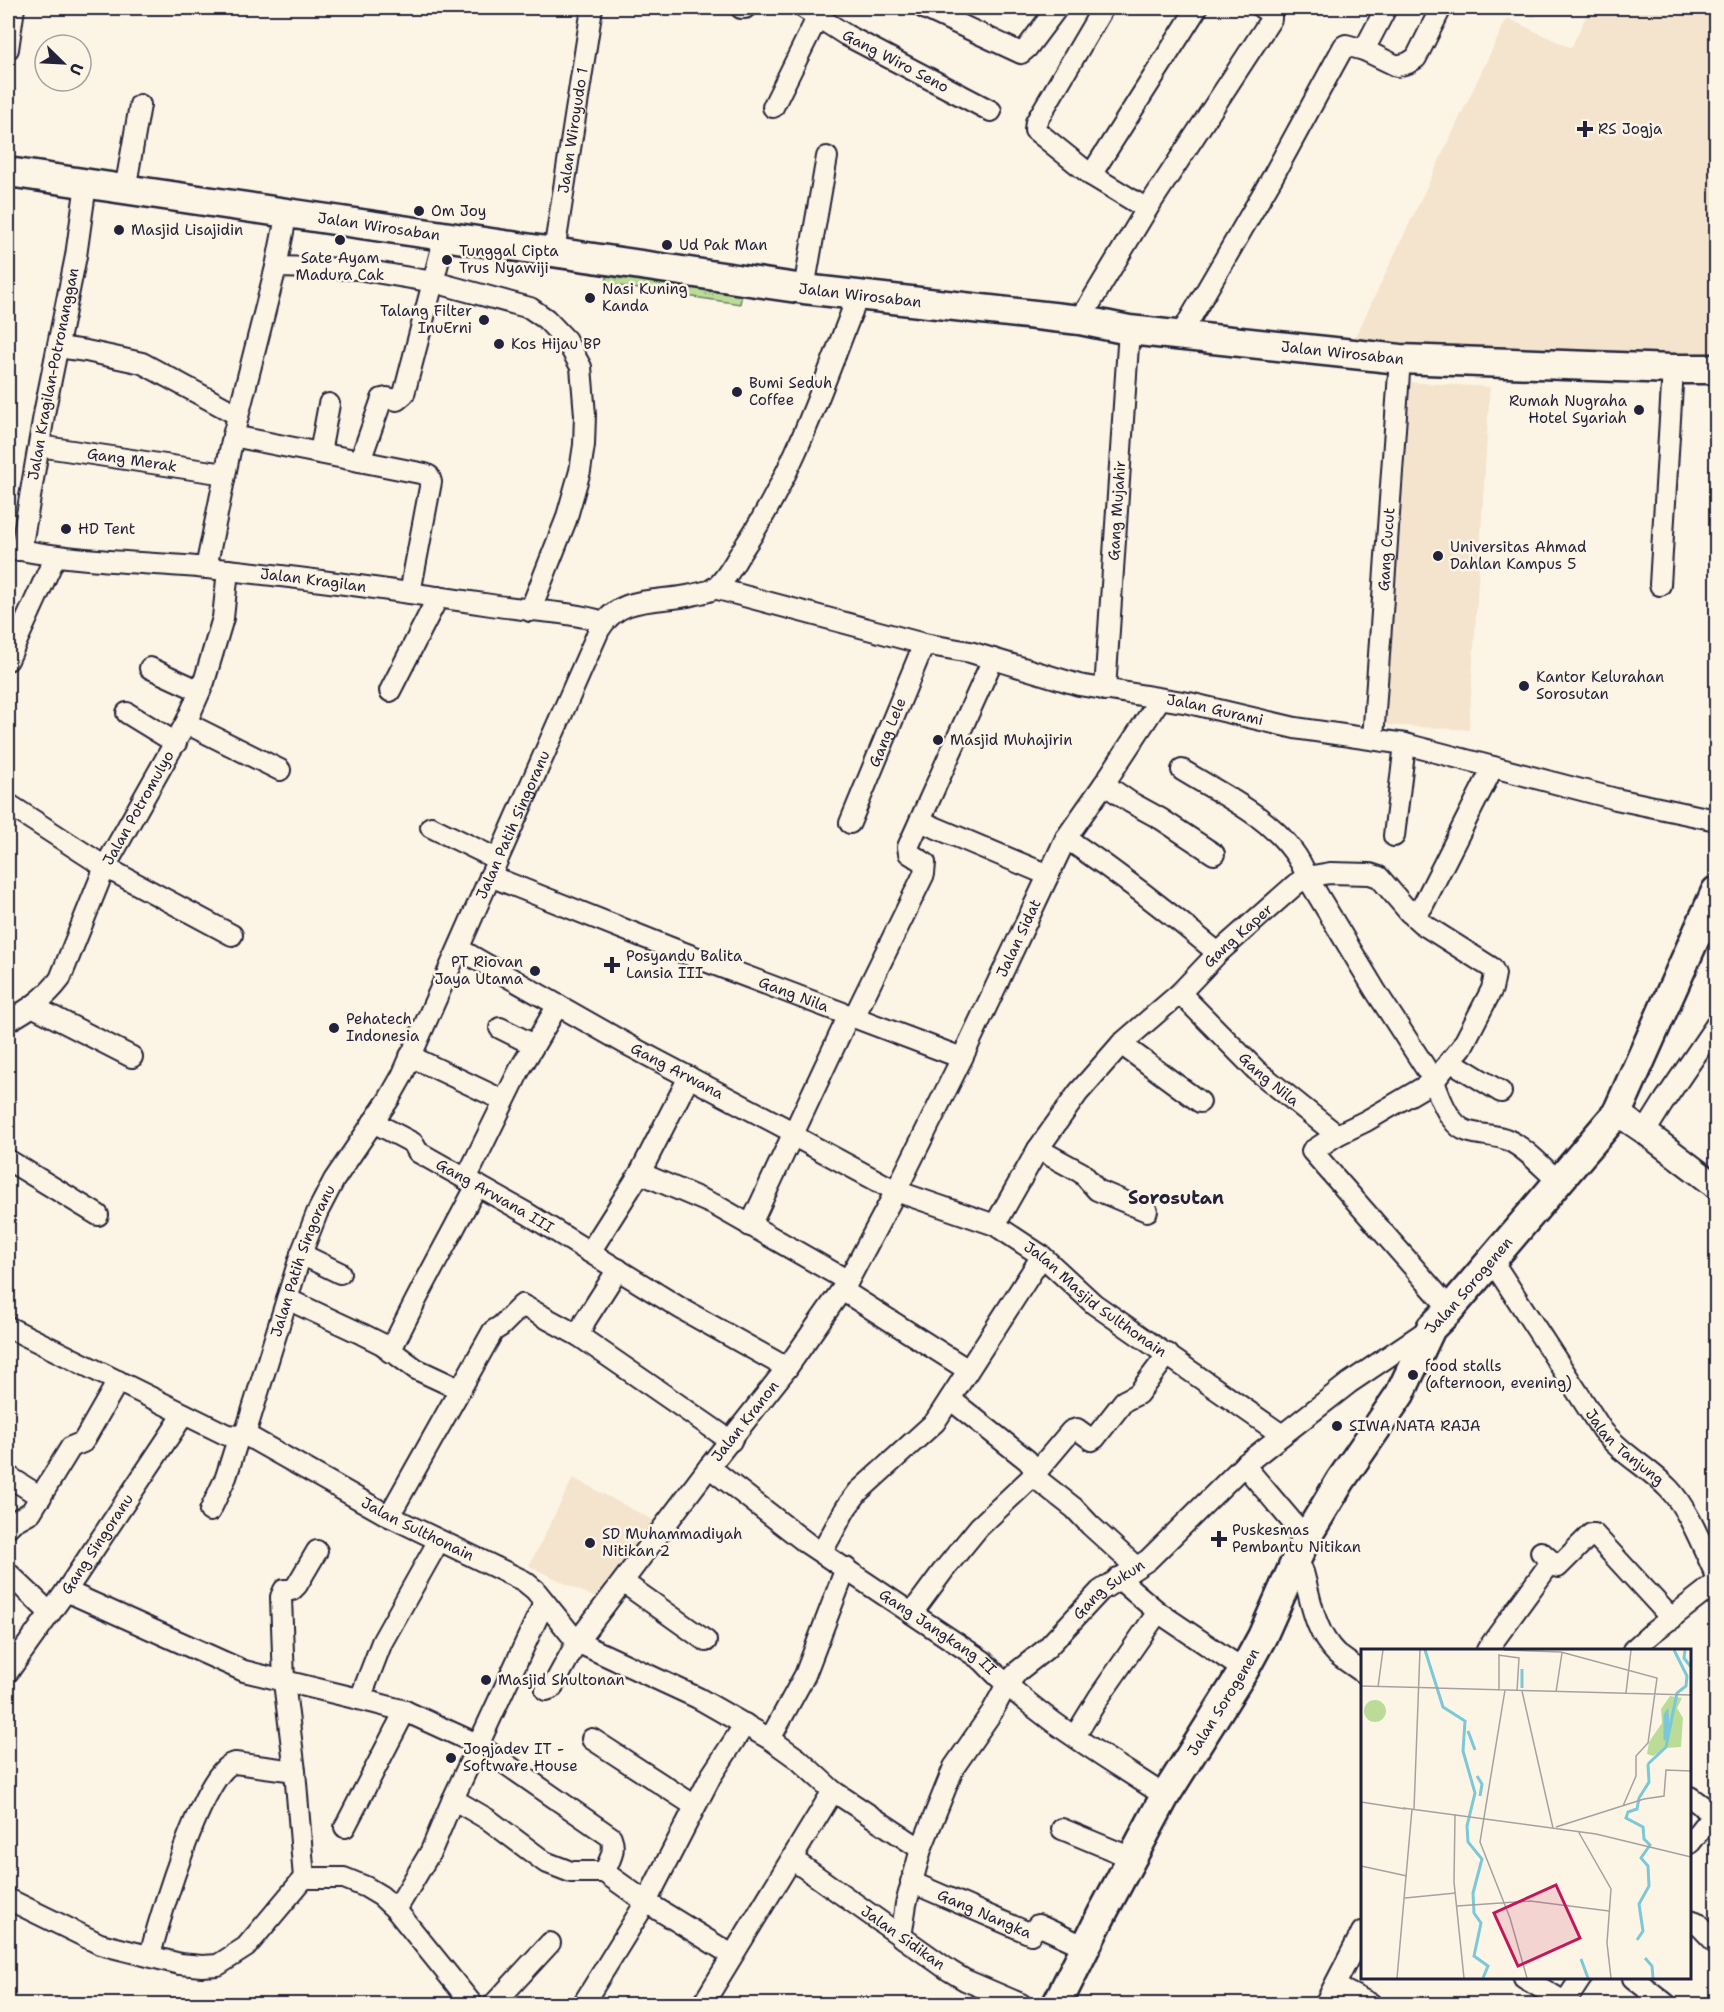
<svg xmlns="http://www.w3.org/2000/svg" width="1724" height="2012" viewBox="0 0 1724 2012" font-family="'Shantell Sans',sans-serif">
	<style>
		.built { fill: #f5e4cd }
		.grass { fill: url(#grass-tufts); stroke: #6e7f68; stroke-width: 1.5 }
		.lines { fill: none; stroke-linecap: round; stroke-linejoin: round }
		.minor-casing { stroke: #22223b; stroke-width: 24 }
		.tertiary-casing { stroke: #22223b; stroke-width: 28 }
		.secondary-casing { stroke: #22223b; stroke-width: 33 }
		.minor { stroke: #fcf5e5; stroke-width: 20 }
		.tertiary { stroke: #fcf5e5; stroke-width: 24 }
		.secondary { stroke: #fcf5e5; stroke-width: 28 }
		.poi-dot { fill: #22223b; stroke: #fcf5e5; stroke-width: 2 }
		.labels { text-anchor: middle; stroke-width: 5; stroke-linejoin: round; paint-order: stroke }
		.street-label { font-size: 15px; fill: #22223b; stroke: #fcf5e5 }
		.poi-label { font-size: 15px; fill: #22223b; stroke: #fcf5e5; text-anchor: start }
		.quarter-label { font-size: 18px; font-weight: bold; fill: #22223b; stroke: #fcf5e5 }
		.inset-river { fill: none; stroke: #7ac8d8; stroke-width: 3 }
		.inset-road { fill: none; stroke: #a5a1a1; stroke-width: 1.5 }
		.view { fill: #c2185b; fill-opacity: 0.15; stroke: #c2185b; stroke-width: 3 }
		.inset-edge { fill: none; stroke: #22223b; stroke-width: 3 }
	</style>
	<defs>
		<pattern id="grass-tufts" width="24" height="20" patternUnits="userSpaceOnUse" patternTransform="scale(1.5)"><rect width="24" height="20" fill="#badc96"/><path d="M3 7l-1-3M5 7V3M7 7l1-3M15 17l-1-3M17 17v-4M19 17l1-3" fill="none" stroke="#a0bc82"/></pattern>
	</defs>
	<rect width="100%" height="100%" fill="#fcf5e5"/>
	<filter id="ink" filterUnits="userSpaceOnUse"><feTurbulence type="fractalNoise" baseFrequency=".0167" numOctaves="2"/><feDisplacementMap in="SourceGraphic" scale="12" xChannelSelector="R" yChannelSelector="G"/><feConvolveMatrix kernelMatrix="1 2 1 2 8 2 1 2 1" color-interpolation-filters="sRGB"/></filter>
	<g filter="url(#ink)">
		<path class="built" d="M1511 8H1539L1534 18Z
			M1590 8H1716V360L1351 346 1507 18 1571 48Z
			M1408 382 1490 387 1469 730 1386 725Z
			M573 1478 653 1520 608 1604 529 1566Z"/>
		<path class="grass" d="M608 268 743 288 740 304 606 284Z"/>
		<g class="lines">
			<defs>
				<g id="minor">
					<path d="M741 8H745"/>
					<path id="s1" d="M804 8 846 35 991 111"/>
					<path d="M924 8 1021 53 1027 48 1057 8"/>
					<path d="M1103 8 1036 122 1035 130 1091 175 1147 209"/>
					<path d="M8 49 14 8"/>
					<path d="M1364 50 1386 8"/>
					<path d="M773 107 822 8"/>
					<path d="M1091 175 1197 8"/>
					<path d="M125 190 140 105"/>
					<path id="s2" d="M554 252 592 8"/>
					<path d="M276 267 357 269 434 282 530 308 546 319 566 340 581 367 585 415 584 445 580 471 566 520 530 611"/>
					<path d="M804 289 827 157"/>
					<path d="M1080 320 1147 209 1271 19V13L1262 8"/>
					<path d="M1180 336 1272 178 1344 46 1346 45 1364 50 1397 66 1408 63 1416 58 1441 8"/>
					<path d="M58 347 86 351 142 363 238 415"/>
					<path d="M233 436 425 474 429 476 431 482 410 593"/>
					<path id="s3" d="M39 446 225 474"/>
					<path d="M320 453 329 404"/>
					<path d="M360 461 382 399 387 398 397 400 404 394 445 236"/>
					<path id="s4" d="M8 550H21L45 409 76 256 86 184"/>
					<path id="s5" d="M21 550C82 562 145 562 207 568 302 577 397 591 491 605 529 611 567 611 604 622"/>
					<path d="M206 568 233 436 276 267 287 212"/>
					<path d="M1660 585 1673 369"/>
					<path id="s6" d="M714 588 924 644 970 652 1079 685 1189 703 1295 728 1405 744 1616 799 1716 820"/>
					<path d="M8 660 55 557"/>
					<path d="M150 668 200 691"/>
					<path id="s7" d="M1105 690 1129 330"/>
					<path d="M390 691 438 597"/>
					<path d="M127 713 176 743"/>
					<path d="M186 723 280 770"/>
					<path id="s8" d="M1373 739 1400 359"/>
					<path d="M1182 770C1227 798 1288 824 1307 877L1375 990 1434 1081C1439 1096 1450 1126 1467 1131 1480 1136 1495 1134 1508 1140 1527 1149 1543 1168 1559 1182"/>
					<path d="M1104 784 1130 802 1161 819 1214 854"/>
					<path d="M8 804 105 867 232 935"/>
					<path d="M920 821 1048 875"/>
					<path id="s9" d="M850 823 924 644"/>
					<path d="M431 827 497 859"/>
					<path d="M1394 836 1405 744"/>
					<path d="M1066 838C1119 874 1169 912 1218 953"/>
					<path id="s10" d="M490 876 671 948 962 1058"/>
					<path d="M1409 912 1421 923 1492 968 1495 974 1492 989 1462 1047 1434 1081 1366 1121 1337 1135 1312 1151 1450 1309"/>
					<path id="s11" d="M459 949 628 1045 789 1130 792 1135 896 1191 995 1225 1042 1256 1094 1304 1282 1435"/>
					<path id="s12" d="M1180 993 1256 1070 1337 1135"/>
					<path d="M34 1007 132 1057"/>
					<path d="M854 1017 924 874 925 863 909 853 908 847 993 659"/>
					<path id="s13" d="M8 1021C28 1010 45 999 60 979L105 867 186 723 204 682 223 618 228 570"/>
					<path d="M500 1028 534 1045"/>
					<path d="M1121 1044 1200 1102"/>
					<path d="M410 1056 492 1095"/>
					<path d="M1450 1061 1501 1092"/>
					<path id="s14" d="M373 1122 413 1143 418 1152 528 1214 680 1308 787 1368"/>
					<path d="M1645 1132 1665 1100 1716 1025"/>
					<path d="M1038 1149 1082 1173 1097 1190 1147 1211"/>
					<path d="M8 1160 98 1215"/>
					<path d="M640 1173 715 1205 848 1281"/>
					<path d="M466 1179 520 1069 558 1005"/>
					<path id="s15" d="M995 1225 1038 1149 1078 1093 1121 1044 1180 993 1218 953 1296 884 1307 877 1330 873 1370 874 1379 877 1409 912 1422 907 1493 767"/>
					<path d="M750 1226 849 1015"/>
					<path d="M590 1252 640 1173 689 1077"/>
					<path d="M301 1254 340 1273"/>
					<path id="s16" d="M1491 1259 1602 1430C1622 1455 1647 1466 1669 1489 1689 1510 1703 1548 1716 1575"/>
					<path d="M618 1269 585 1321 579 1336 731 1441"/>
					<path d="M842 1290 968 1370"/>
					<path d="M287 1299 362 1334 382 1344 416 1369 459 1389"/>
					<path d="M8 1327 227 1435 239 1436 244 1434"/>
					<path d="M390 1352C417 1295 448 1241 477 1185"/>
					<path id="s17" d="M244 1434 389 1516 524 1581 535 1590 577 1642 709 1467 787 1368 848 1281 896 1191 962 1058 1066 838 1104 784 1160 699"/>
					<path id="s18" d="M244 1434 247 1428 301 1254 317 1213 334 1180 389 1099 402 1076 599 630C620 594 657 603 692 595 699 593 708 592 714 589 725 581 734 564 741 552 794 474 823 384 858 296"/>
					<path d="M1244 1465 1306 1538"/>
					<path id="s19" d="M709 1467 808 1544 983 1661C1034 1716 1103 1755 1165 1796"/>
					<path d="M8 1476 41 1497"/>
					<path d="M210 1511 226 1477 239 1436"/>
					<path d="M389 1516 493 1331 501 1326 522 1305 579 1336"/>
					<path d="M8 1527 13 1522 31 1512 71 1447 83 1442 118 1381"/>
					<path d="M822 1552 846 1508 858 1492 935 1422 1042 1256"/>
					<path d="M1541 1552 1558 1567 1591 1534H1594L1672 1619"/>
					<path d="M1136 1567 1090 1525 1074 1508 1033 1476 1071 1431 1077 1429 1092 1440 1095 1438 1124 1401 1138 1394 1168 1354"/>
					<path d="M1293 1567 1303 1572C1311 1600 1314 1631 1336 1653 1344 1660 1354 1666 1362 1672"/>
					<path d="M8 1573 50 1613"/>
					<path d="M1118 1578 1158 1612 1244 1670"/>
					<path d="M623 1582 706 1641"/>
					<path d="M66 1591 244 1671 375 1703 405 1711 477 1744 611 1837C616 1850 610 1860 604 1872"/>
					<path d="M912 1613 943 1571 979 1527 1033 1476V1467L1027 1460 950 1399"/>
					<path d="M1487 1650 1551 1562"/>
					<path d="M1633 1650 1652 1633 1716 1583"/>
					<path id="s20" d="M8 1672 66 1591 184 1414"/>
					<path d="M546 1690 552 1688 577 1642 698 1698 770 1739 798 1759 833 1791 921 1849"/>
					<path d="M360 1699 382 1642 438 1542"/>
					<path d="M1075 1736 1099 1697 1158 1612"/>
					<path d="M592 1739 695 1806"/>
					<path d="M770 1739 805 1675 846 1568"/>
					<path d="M1690 1797 1713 1814"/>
					<path d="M453 1799 544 1603"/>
					<path d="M345 1827 405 1711"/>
					<path d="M1062 1829 1132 1858"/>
					<path d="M1690 1843 1716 1810"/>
					<path id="s21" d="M792 1859 950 1971 965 1980 1021 2004"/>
					<path d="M304 1878 295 1771 284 1682 281 1597 284 1590H292L297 1585 317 1551"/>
					<path id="s22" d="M911 1882 1031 1934 1038 1925 1086 1947"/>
					<path d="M8 1899 100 1944 180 1964 202 1966 218 1965 246 1947 304 1878H344L366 1887 381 1896 396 1910 472 2004"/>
					<path d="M396 1910 431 1851 453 1799 489 1820 545 1862 571 1872H604L646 1902 732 1955"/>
					<path d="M1690 1920 1696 1922 1716 1943"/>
					<path id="s23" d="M901 1937 906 1904 921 1849 954 1767 992 1712 1006 1686 1018 1671 1046 1649 1100 1591 1148 1560 1244 1465 1349 1383 1429 1329"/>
					<path d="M150 1955C158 1925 204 1765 235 1763L295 1771"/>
					<path d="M1524 1978 1568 2004"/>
					<path d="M1633 1978 1666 2004"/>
					<path d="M1335 1986 1371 2004"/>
					<path d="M494 2004 550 1943"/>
					<path d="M583 2004 646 1902 711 1776 745 1724"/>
					<path d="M703 2004 833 1791"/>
					<path d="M1325 2004 1362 1932"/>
					<path d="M1564 2004 1581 1978"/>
				</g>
				<path id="tertiary" d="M1617 1113 1645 1132 1716 1186"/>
				<g id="secondary">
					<path id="s24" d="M8 172 804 289 1080 320 1129 330 1400 359 1673 369H1716"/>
					<path id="s25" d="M1057 2004 1103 1912 1165 1796 1244 1670 1262 1637 1306 1538 1341 1480 1400 1394 1431 1328 1450 1309 1617 1113 1716 891"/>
				</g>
			</defs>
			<use href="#minor" class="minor-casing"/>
			<use href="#tertiary" class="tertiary-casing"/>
			<use href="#secondary" class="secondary-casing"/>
			<use href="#minor" class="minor"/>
			<use href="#tertiary" class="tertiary"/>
			<use href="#secondary" class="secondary"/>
		</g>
	</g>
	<g class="poi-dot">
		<path d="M1582 120h6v6h6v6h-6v6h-6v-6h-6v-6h6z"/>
		<circle cx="419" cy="211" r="6"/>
		<circle cx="119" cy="230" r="6"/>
		<circle cx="340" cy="240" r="6"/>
		<circle cx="667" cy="245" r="6"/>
		<circle cx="447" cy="260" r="6"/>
		<circle cx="590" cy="298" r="6"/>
		<circle cx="484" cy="320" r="6"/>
		<circle cx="499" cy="344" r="6"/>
		<circle cx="737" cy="392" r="6"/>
		<circle cx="1639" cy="410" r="6"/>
		<circle cx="66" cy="529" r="6"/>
		<circle cx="1438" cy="556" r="6"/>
		<circle cx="1524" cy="686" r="6"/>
		<circle cx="938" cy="740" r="6"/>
		<path d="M609 956h6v6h6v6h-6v6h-6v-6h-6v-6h6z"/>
		<circle cx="535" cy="971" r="6"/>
		<circle cx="334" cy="1028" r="6"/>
		<circle cx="1413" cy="1375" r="6"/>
		<circle cx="1337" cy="1426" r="6"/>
		<path d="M1216 1530h6v6h6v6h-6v6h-6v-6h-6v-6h6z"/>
		<circle cx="590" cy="1543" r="6"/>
		<circle cx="486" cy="1680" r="6"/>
		<circle cx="451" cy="1758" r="6"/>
	</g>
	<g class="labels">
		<g class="street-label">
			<text dy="5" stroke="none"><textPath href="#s1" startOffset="106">Gang Wiro Seno</textPath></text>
			<text dy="5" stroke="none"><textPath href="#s2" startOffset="123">Jalan Wiroyudo 1</textPath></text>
			<text dy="5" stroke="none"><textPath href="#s24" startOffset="375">Jalan Wirosaban</textPath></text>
			<text dy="5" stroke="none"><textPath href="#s24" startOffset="861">Jalan Wirosaban</textPath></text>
			<text dy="5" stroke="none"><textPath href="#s24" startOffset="1347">Jalan Wirosaban</textPath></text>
			<text dy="5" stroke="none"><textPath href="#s4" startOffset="192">Jalan Kragilan-Potronanggan</textPath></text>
			<text dy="5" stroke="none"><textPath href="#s3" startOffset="94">Gang Merak</textPath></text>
			<text dy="5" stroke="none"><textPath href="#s7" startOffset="180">Gang Mujahir</textPath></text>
			<text dy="5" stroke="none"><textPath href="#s8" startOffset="190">Gang Cucut</textPath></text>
			<text dy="5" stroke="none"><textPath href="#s5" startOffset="294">Jalan Kragilan</textPath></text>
			<text dy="5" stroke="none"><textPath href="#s6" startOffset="516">Jalan Gurami</textPath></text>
			<text dy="5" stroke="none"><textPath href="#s9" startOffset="98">Gang Lele</textPath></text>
			<text dy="5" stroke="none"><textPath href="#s13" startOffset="256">Jalan Potromulyo</textPath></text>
			<text dy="5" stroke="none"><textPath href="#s18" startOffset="669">Jalan Patih Singoranu</textPath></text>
			<text dy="5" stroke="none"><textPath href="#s15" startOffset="381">Gang Kaper</textPath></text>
			<text dy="5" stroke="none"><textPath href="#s17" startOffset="1232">Jalan Sidat</textPath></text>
			<text dy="5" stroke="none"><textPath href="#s10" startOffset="326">Gang Nila</textPath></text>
			<text dy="5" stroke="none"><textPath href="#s11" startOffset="250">Gang Arwana</textPath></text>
			<text dy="5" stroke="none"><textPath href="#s12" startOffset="124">Gang Nila</textPath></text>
			<text dy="5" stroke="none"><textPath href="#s14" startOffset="144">Gang Arwana III</textPath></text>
			<text dy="5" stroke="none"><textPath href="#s18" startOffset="183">Jalan Patih Singoranu</textPath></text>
			<text dy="5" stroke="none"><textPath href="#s25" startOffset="831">Jalan Sorogenen</textPath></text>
			<text dy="5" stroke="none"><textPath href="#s11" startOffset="730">Jalan Masjid Sulthonain</textPath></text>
			<text dy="5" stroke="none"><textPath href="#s17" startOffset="675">Jalan Kranon</textPath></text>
			<text dy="5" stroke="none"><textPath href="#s16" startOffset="232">Jalan Tanjung</textPath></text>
			<text dy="5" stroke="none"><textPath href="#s17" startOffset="198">Jalan Sulthonain</textPath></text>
			<text dy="5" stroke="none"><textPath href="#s20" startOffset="156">Gang Singoranu</textPath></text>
			<text dy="5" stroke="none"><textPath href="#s23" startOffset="417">Gang Sukun</textPath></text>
			<text dy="5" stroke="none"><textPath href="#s19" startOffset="282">Gang Jangkang II</textPath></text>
			<text dy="5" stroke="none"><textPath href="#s25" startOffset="345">Jalan Sorogenen</textPath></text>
			<text dy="5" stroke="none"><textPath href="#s22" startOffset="80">Gang Nangka</textPath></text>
			<text dy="5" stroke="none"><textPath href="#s21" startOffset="136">Jalan Sidikan</textPath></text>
		</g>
		<g class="poi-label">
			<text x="1598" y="134">RS Jogja</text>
			<text x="431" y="216">Om Joy</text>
			<text x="131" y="235">Masjid Lisajidin</text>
			<text x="679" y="250">Ud Pak Man</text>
			<text x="459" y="256">Tunggal Cipta<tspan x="459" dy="17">Trus Nyawiji</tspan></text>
			<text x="340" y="263" text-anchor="middle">Sate Ayam<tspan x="340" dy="17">Madura Cak</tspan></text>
			<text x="602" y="294">Nasi Kuning<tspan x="602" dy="17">Kanda</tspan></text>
			<text x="472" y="316" text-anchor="end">Talang Filter<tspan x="472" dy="17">InuErni</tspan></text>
			<text x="511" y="349">Kos Hijau BP</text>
			<text x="749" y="388">Bumi Seduh<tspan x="749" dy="17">Coffee</tspan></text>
			<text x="1627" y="406" text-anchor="end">Rumah Nugraha<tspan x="1627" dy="17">Hotel Syariah</tspan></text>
			<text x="78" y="534">HD Tent</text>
			<text x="1450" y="552">Universitas Ahmad<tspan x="1450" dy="17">Dahlan Kampus 5</tspan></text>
			<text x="1536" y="682">Kantor Kelurahan<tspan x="1536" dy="17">Sorosutan</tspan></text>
			<text x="950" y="745">Masjid Muhajirin</text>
			<text x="626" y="961">Posyandu Balita<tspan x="626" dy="17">Lansia III</tspan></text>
			<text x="523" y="967" text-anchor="end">PT Riovan<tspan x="523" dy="17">Jaya Utama</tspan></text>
			<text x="346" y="1024">Pehatech<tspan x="346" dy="17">Indonesia</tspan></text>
			<text x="1425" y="1371">food stalls<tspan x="1425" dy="17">(afternoon, evening)</tspan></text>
			<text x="1349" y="1431">SIWA NATA RAJA</text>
			<text x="1232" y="1535">Puskesmas<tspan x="1232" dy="17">Pembantu Nitikan</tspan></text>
			<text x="602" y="1539">SD Muhammadiyah<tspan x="602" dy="17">Nitikan 2</tspan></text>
			<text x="498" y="1685">Masjid Shultonan</text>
			<text x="463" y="1754">Jogjadev IT -<tspan x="463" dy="17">Software House</tspan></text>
		</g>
		<g class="quarter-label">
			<text x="1176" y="1204">Sorosutan</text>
		</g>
	</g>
	<g transform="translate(1361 1649)">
		<rect width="330" height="330" fill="#fcf5e5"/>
		<path d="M309 47 321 49 316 59 322 69 320 98 305 99 292 107 286 105 288 93 301 74 300 60ZM3 62a11 11 0 1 1 22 0a11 11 0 1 1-22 0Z" fill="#badc96"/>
		<path class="inset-river" d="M64 1 82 58 104 72 102 102 114 144 106 177 107 193 121 210 112 244 113 264 120 274 113 307 127 317 122 329M324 1 323 9 330 18M161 39V20M306 63 307 78 304 91V66ZM107 82 114 101M287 115 305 98 316 44 325 37 326 27 313 1M116 127 121 135 119 147M276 291 282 282 278 255 288 237 287 217 280 209 289 196 283 190 282 178 265 169 267 163 276 160 278 149 288 133 287 115M284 309 291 317 292 329M220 310 227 329"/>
		<path class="inset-road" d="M143 1 200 3 296 29 287 94 275 107V127L262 157M137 6 158 9 156 42M138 7V41M0 37 78 39M17 38 22 1M73 39 330 46M144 41 119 193 149 269 166 329M161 42 192 179M195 43 201 4M265 44 270 1M0 153 45 160M42 159 235 185 330 208M53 160 59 1M94 165 93 233 103 329M195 178 283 150 303 147 305 121 330 122M217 182 250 240 246 294 250 329M0 217 46 227M44 249 95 244M96 257 169 252 248 262M36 329 51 160"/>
		<path class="view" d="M195 236 219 289 157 317 133 264Z"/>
		<rect width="330" height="330" class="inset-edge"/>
	</g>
	<rect width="1724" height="2012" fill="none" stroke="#fcf5e5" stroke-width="30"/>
	<rect x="15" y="15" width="1694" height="1982" fill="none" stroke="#22223b" stroke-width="2" filter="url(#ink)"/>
	<g transform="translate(63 63) rotate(114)"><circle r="28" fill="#fcf5e5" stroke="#a5a1a1" stroke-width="1.5"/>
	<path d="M0-4.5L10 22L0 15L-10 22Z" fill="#22223b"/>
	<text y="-9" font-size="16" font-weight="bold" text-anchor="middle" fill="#22223b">U</text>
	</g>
</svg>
